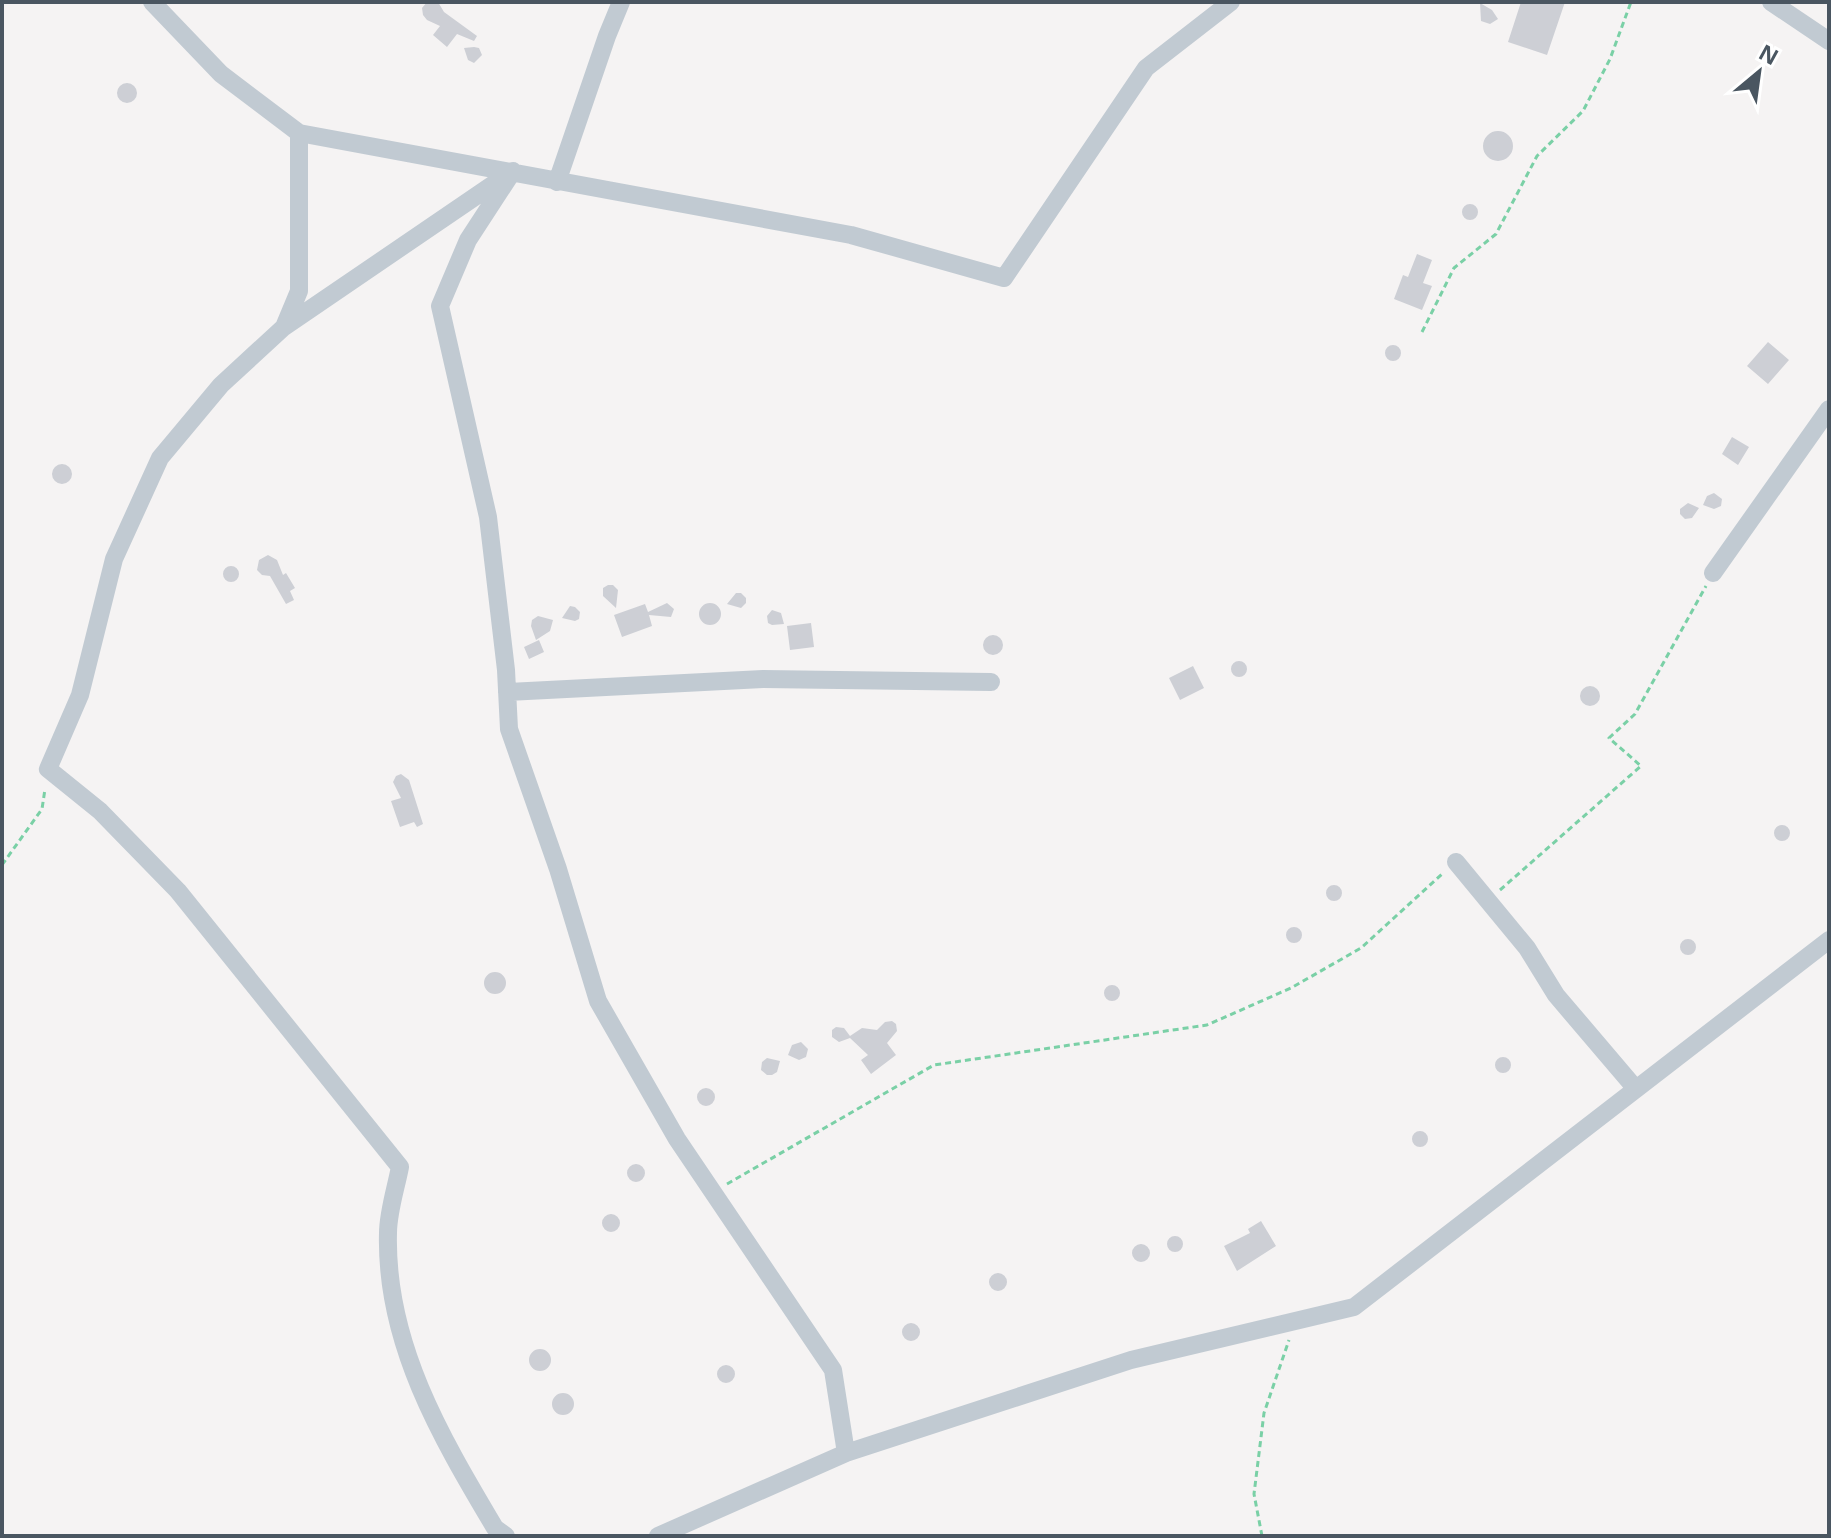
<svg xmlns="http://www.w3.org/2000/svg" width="1831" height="1538" viewBox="0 0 1831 1538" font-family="'Noto Sans',sans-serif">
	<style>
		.building { fill: #cdcfd5 }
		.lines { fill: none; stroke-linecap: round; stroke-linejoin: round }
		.path { stroke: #7ad0a6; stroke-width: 3; stroke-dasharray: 6 4; stroke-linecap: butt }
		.minor { stroke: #c1cad2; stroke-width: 18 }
	</style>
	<rect width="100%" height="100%" fill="#f5f3f3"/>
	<path class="building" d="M427 2H438L444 12 477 36 474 41 457 34 447 47 433 35 440 26 427 20 423 15 422 8Z
		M1521 2H1565L1547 55 1508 42Z
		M1480 3 1492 10 1498 19 1490 24 1481 21Z
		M474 47 479 48 482 55 474 63 468 60 464 48Z
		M117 93a10 10 0 1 1 20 0a10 10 0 1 1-20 0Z
		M1483 146a15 15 0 1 1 30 0a15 15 0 1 1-30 0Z
		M1462 212a8 8 0 1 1 16 0a8 8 0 1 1-16 0Z
		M1417 254 1432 260 1423 283 1432 286 1422 310 1394 299 1403 275 1408 277Z
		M1768 342 1789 360 1768 384 1747 366Z
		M1385 353a8 8 0 1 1 16 0a8 8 0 1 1-16 0Z
		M1732 437 1749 447 1738 465 1722 454Z
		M52 474a10 10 0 1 1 20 0a10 10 0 1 1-20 0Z
		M1714 493 1722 499 1721 506 1714 509 1703 505 1707 496Z
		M1688 503 1699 508 1692 518 1685 519 1680 514V509Z
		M268 555 277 560 283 575 286 573 295 588 290 591 294 600 286 604 270 576 262 575 257 570 259 560Z
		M223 574a8 8 0 1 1 16 0a8 8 0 1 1-16 0Z
		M608 585H613L618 590 616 608 603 596V588Z
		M736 593H741L746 598V603L741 608 727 604Z
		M667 603 674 609 671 617 649 615 652 626 622 637 614 615 645 604 648 612Z
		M699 614a11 11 0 1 1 22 0a11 11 0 1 1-22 0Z
		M570 606 575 607 580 612 579 619 575 621 562 618Z
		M772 610 781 613 784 624 772 625 768 623 767 616Z
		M538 616 553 620 550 631 536 640 531 626 532 620Z
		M811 623 814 647 790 650 787 626Z
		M983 645a10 10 0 1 1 20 0a10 10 0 1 1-20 0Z
		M539 640 544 652 529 659 524 647Z
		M1231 669a8 8 0 1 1 16 0a8 8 0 1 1-16 0Z
		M1193 666 1204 688 1180 700 1169 678Z
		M1580 696a10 10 0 1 1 20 0a10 10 0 1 1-20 0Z
		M401 774 409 780 423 824 417 827 414 822 400 827 391 801 401 798 393 782 396 776Z
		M1774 833a8 8 0 1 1 16 0a8 8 0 1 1-16 0Z
		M1326 893a8 8 0 1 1 16 0a8 8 0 1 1-16 0Z
		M1286 935a8 8 0 1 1 16 0a8 8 0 1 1-16 0Z
		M1680 947a8 8 0 1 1 16 0a8 8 0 1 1-16 0Z
		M484 983a11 11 0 1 1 22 0a11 11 0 1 1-22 0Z
		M1104 993a8 8 0 1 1 16 0a8 8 0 1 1-16 0Z
		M892 1021 896 1024 897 1031 887 1043 896 1055 871 1074 861 1060 868 1055 850 1038 839 1042 832 1037V1030L836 1027 844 1028 850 1036 862 1028 877 1030 885 1022Z
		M801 1042 808 1049 806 1057 799 1060 788 1055 792 1045Z
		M1495 1065a8 8 0 1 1 16 0a8 8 0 1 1-16 0Z
		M767 1058 780 1061 777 1072 772 1075H767L761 1070 762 1062Z
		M697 1097a9 9 0 1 1 18 0a9 9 0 1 1-18 0Z
		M1412 1139a8 8 0 1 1 16 0a8 8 0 1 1-16 0Z
		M627 1173a9 9 0 1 1 18 0a9 9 0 1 1-18 0Z
		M602 1223a9 9 0 1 1 18 0a9 9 0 1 1-18 0Z
		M1261 1221 1276 1246 1237 1271 1224 1246 1250 1233 1248 1229Z
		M1167 1244a8 8 0 1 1 16 0a8 8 0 1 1-16 0Z
		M1132 1253a9 9 0 1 1 18 0a9 9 0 1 1-18 0Z
		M989 1282a9 9 0 1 1 18 0a9 9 0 1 1-18 0Z
		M902 1332a9 9 0 1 1 18 0a9 9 0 1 1-18 0Z
		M529 1360a11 11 0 1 1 22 0a11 11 0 1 1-22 0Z
		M717 1374a9 9 0 1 1 18 0a9 9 0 1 1-18 0Z
		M552 1404a11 11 0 1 1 22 0a11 11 0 1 1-22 0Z"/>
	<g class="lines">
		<path class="path" d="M1422 332 1454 268 1496 234 1537 156 1583 111 1610 59 1631 2
			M2 865 42 809 45 789
			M1500 890 1641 766 1609 738 1635 714 1706 586
			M727 1184 934 1065 1207 1025 1291 988 1361 948 1442 874
			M1262 1536 1254 1494 1264 1413 1289 1340"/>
		<path class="minor" d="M152 2 221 74 299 133 851 235 1004 278 1146 68 1231 2
			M1771 2 1829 41
			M299 133V291L284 327 221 385 160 458 114 559 80 695 48 769 100 811 178 891 400 1167C396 1188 388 1212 388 1233 385 1343 441 1437 495 1528L506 1536
			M513 171 468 240 440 306 488 517 506 670 509 729 558 869 598 1001 677 1139 833 1370 846 1453
			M557 182 607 36 621 2
			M284 327 504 177
			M1713 573 1829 409
			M507 692 763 679 991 682
			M1456 862 1527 948 1556 995 1636 1089
			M658 1536 846 1453 1131 1360 1354 1307 1829 940"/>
	</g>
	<rect width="1831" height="1538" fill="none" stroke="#4a5661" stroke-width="8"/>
	<g transform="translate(1759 72) rotate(29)" stroke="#ffffff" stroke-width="6" paint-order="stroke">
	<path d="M0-6L14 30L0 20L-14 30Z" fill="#4a5661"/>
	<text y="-12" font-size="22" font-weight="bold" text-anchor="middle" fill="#4a5661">N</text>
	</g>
</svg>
